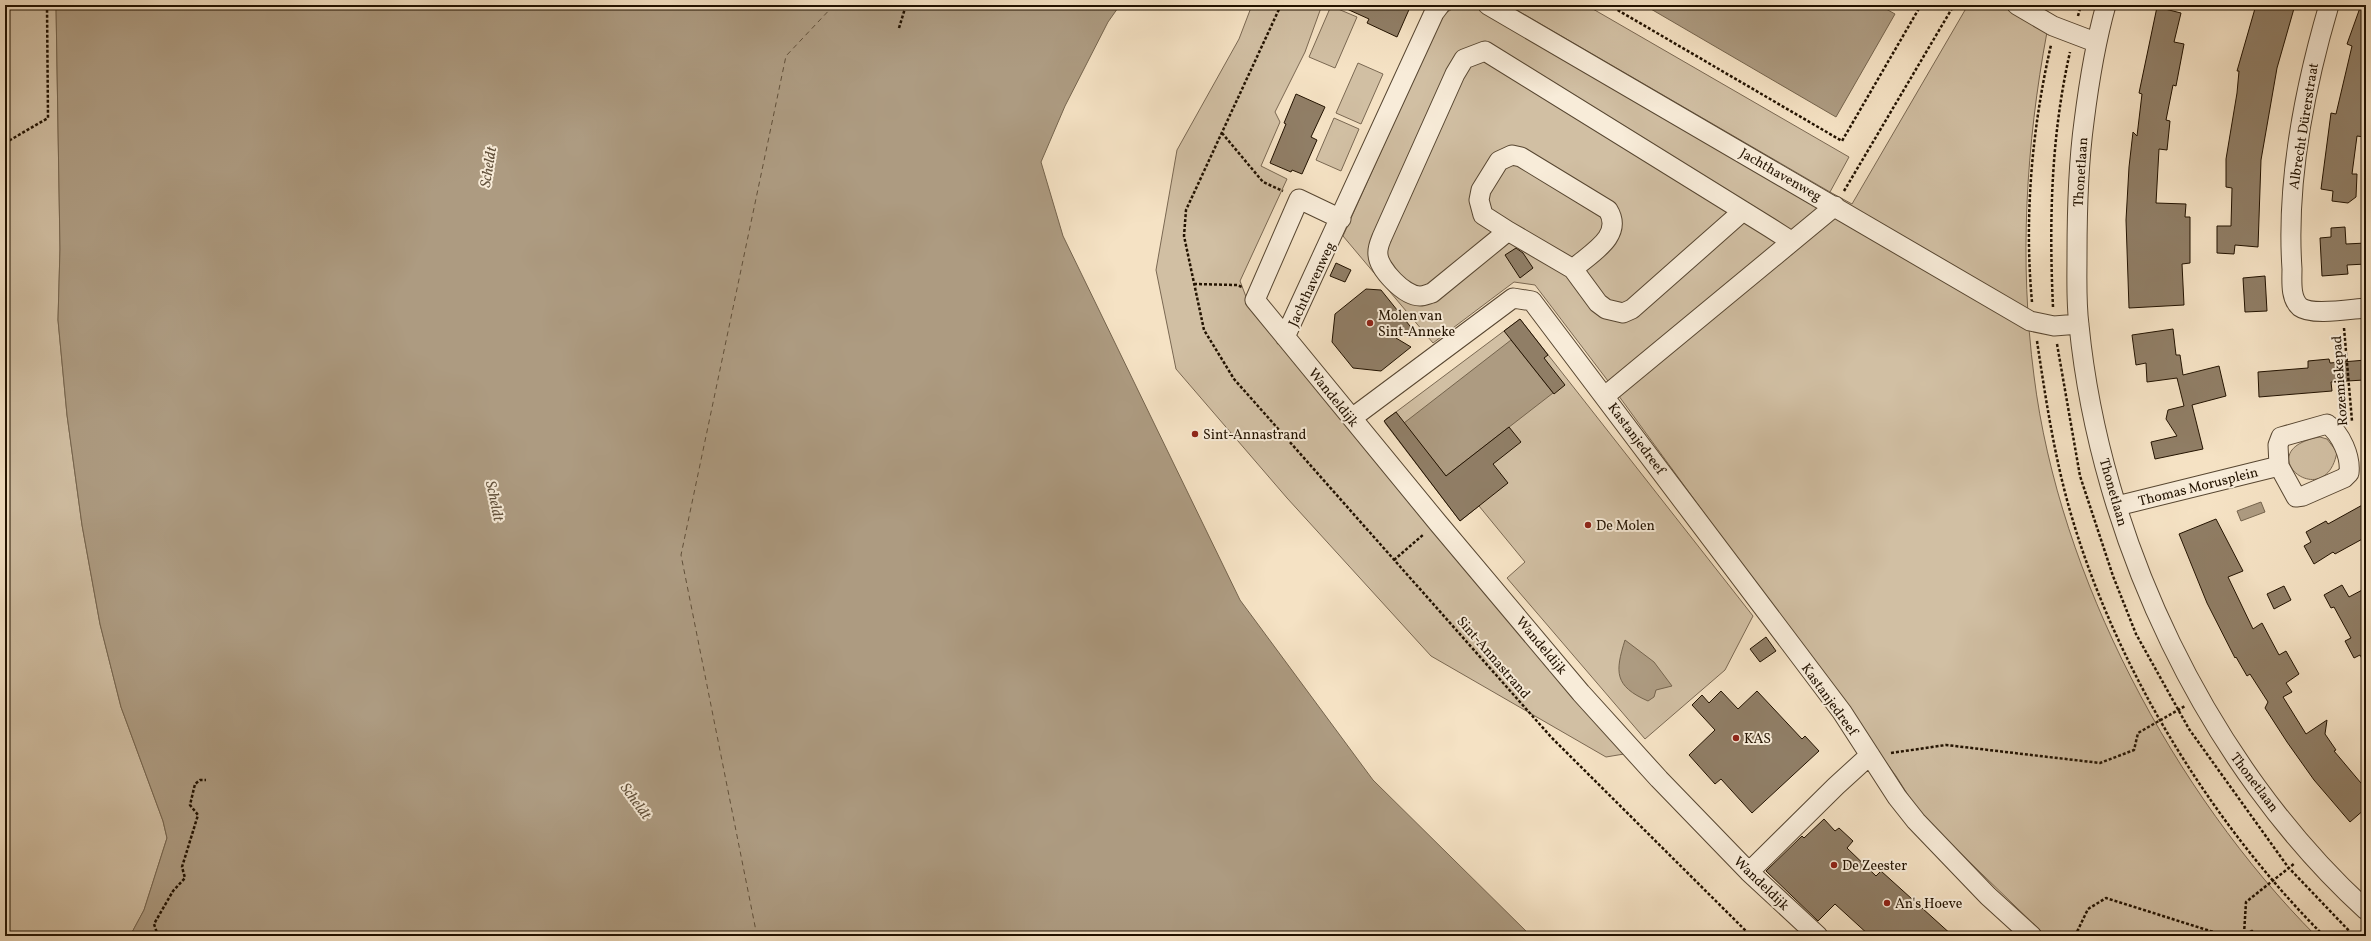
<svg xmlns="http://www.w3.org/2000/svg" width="2371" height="941" viewBox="0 0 2371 941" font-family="Vollkorn,serif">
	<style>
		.green { fill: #d1bfa3; stroke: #7a6852 }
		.water { fill: #ad9b81; stroke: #75644d }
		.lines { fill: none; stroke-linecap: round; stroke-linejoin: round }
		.ferry { stroke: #61503a; stroke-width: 1; stroke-dasharray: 5 4; stroke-linecap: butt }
		.building { fill: #907e66; stroke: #221200 }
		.minor-casing { stroke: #574631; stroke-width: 21 }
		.path { stroke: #221200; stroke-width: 2.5; stroke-dasharray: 3 2; stroke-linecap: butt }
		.minor { stroke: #f8ecd9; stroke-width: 19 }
		.poi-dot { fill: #8f2418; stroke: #f8ecd9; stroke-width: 1.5 }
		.labels { text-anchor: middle; stroke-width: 4; stroke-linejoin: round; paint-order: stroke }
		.street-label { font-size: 14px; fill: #221200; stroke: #f8ecd9 }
		.poi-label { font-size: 14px; fill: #221200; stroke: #f8ecd9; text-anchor: start }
		.water-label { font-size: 15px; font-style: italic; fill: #61503a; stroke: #f8ecd9 }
	</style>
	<rect width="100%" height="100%" fill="#f5e2c4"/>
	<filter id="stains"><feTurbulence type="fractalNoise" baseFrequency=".005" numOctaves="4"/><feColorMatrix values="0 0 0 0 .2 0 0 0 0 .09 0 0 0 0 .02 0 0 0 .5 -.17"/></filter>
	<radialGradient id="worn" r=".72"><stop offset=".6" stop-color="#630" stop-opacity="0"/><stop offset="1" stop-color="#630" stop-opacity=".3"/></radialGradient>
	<path class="green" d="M5 5H56L60 249 58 320 67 415 82 525 100 624 121 707 163 821 167 838 144 910 130 936H5Z
		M1252 5H1322L1305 52 1275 112 1280 122 1261 166 1287 179 1240 281 1248 302 1624 754 1606 757 1431 656 1287 498 1176 369 1156 270 1177 150 1239 39Z
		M1508 5H1586L1849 157 1830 192 1852 204 1968 5H2002L2047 32C2026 145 2019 261 2034 376 2059 577 2174 793 2316 936H2046L1920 814 1896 776 1605 377 1535 285 1514 282 1433 343 1343 236 1442 16C1455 5 1465 4 1481 10L1812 205 1830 192Z
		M1331 6 1357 17 1335 68 1309 57Z
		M1358 63 1383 74 1361 124 1336 113Z
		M1334 118 1359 129 1341 171 1316 160Z
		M1520 319 1753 616 1725 670 1645 739 1507 578 1525 562 1479 506 1460 521 1385 423 1386 419 1396 412Z
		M2320 437 2327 439 2337 452C2325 516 2246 450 2320 437Z"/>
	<path class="water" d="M56 5H1120L1108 22 1065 106 1041 162 1063 236 1240 600 1373 780 1531 936H130L144 910 167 838 163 821 121 707 100 624 82 525 67 415 58 320 60 249Z
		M1644 5H1879L1895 14 1836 117Z
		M1511 340 1553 393 1446 476 1404 423Z
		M2261 502 2265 512 2241 521 2237 511Z
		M1625 640 1654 662 1672 686 1656 690 1654 697 1648 701C1614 686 1615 672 1625 640Z"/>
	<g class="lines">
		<path class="ferry" d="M757 936 681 555 786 56 834 5"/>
	</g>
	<path class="building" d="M1338 5H1411L1397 37 1367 23 1369 19Z
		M2256 5H2295L2277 68 2261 160 2258 247 2235 245 2234 254 2217 253V226H2231L2232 188 2226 187V159L2237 93 2239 71H2237Z
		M2361 5H2366V120L2364 137 2357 136 2352 174H2357L2356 197 2348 203 2332 201 2333 191 2321 189 2331 113 2336 114 2352 46 2347 44Z
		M2157 7 2181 13 2174 42 2184 44 2176 86 2173 85 2166 120 2170 121 2167 150 2159 149 2156 203 2186 204 2185 217H2190V263L2182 264 2184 305 2129 308 2126 220 2129 167 2133 132 2137 136 2142 94 2139 93Z
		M1296 94 1325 107 1311 137 1317 140 1302 174 1292 170 1291 172 1270 163 1286 124 1284 123Z
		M2345 227 2346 244 2366 243V264L2347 265 2348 274 2322 276 2320 238 2331 237V228Z
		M1516 248 1523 253 1533 268 1520 278 1505 255Z
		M1336 263 1351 270 1345 282 1330 276Z
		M2265 276 2267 311 2245 312 2243 278Z
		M1366 289 1381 290 1414 331 1396 338 1411 347 1381 371 1353 368 1332 342 1335 314Z
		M1520 319 1548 355 1544 358 1565 385 1554 394 1504 331Z
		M2173 329 2176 355H2180L2183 375 2219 366 2226 396 2192 405 2203 449 2155 459 2151 442 2177 436 2166 419 2168 410 2184 406 2177 378 2147 382 2146 363 2136 365 2132 335Z
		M2329 359 2330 363 2366 360V377L2364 380 2331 382 2332 391 2259 397 2258 372 2308 368V361Z
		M1396 412 1446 476 1509 427 1521 442 1493 464 1508 483 1460 521 1384 421Z
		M2366 503V537L2335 554 2333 552 2314 564 2304 546 2311 542 2306 532 2326 521 2328 524Z
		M2216 519 2243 571 2228 577 2253 629 2262 623 2279 655 2286 651 2299 674 2286 683 2292 692 2283 697 2306 734 2327 720 2325 734 2336 750 2334 751 2366 789V808L2350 822 2314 780 2287 742 2265 708 2268 702 2250 674 2247 676 2236 657 2235 658 2207 603 2179 534Z
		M2342 585 2349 597 2366 588V666L2360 655 2354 658 2345 641 2351 638 2334 607 2331 608 2324 595Z
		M2284 586 2291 600 2274 609 2267 594Z
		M1766 637 1776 651 1760 662 1750 649Z
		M1721 691 1738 709 1757 691 1802 739 1805 736 1819 751 1752 813 1721 779 1715 784 1689 755 1715 730 1692 705 1702 695 1709 703Z
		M1824 819 1835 831 1839 828 1853 841 1847 848 1876 876 1881 871 1953 936H1870L1835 904 1818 921 1766 871 1802 836 1804 838Z"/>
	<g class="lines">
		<defs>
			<path id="minor" d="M1488 5 2030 321 2054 326 2079 324
				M2017 5 2053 26 2095 42
				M2106 5C2095 44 2089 82 2084 122 2078 166 2077 210 2077 255 2077 279 2076 302 2079 325 2100 538 2207 765 2366 910
				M2329 5C2304 90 2286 181 2292 269 2292 281 2290 298 2300 307 2312 316 2351 309 2366 308
				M1743 211 1632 309 1623 313 1606 309 1598 303 1573 269 1508 231 1432 293C1428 294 1424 296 1420 296 1404 296 1379 269 1378 255 1377 248 1380 242 1382 237L1455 74 1464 59 1485 51 1769 227 1791 241
				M1341 219 1299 199 1255 300 1438 523 1581 693 1659 779 1749 872 1818 936
				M1508 231 1483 215 1479 200 1481 190 1499 161 1512 155 1521 157 1608 210C1624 236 1591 253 1573 269
				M1285 337 1434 13 1440 5
				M1605 396 1835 206
				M1352 418 1513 298 1532 301 1842 712 1897 797 1916 821 1988 896 2032 936
				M2117 506 2279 466 2296 497 2303 496 2344 478 2349 473C2351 457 2341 433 2327 424L2281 437 2278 445 2279 466
				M1749 872 1836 786 1870 755"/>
		</defs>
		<use href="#minor" class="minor-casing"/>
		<path class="path" d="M1281 5 1186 210 1184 236 1204 330 1234 379 1551 737 1751 936
			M1609 5 1842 141 1921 5
			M2078 16 2081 5
			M899 28 906 5
			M5 98 8 96 6 5
			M1222 133 1263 182 1283 191
			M5 143 48 118 47 5
			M1844 191 1954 5
			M1194 284 1237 285 1242 287
			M2032 302C2024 217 2032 128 2051 45
			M2053 307C2049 221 2051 136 2070 52
			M2344 328 2352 421
			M2037 341C2045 394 2053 448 2067 500 2110 659 2208 820 2324 936
			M2057 344 2080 476 2113 576 2136 634 2189 729 2288 867 2354 936
			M1394 560 1424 534
			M1891 753 1946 745 2100 763 2134 750 2138 733 2185 706
			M2244 934 2246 902 2295 863
			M155 936 157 933 154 924 173 891 185 878 182 867 198 815 190 805 195 784 200 780H206
			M2075 936 2088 909 2106 898 2226 936
			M2241 936 2252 931 2265 936"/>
		<use href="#minor" class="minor"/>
	</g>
	<g class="poi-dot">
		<circle cx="1370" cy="323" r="4"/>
		<circle cx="1195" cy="434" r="4"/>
		<circle cx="1588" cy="525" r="4"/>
		<circle cx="1736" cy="738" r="4"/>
		<circle cx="1834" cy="865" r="4"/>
		<circle cx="1887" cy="903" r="4"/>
	</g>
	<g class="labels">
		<g class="street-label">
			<text transform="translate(2303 126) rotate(-81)" y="5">Albrecht Dürerstraat</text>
			<text transform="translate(2080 172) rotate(-86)" y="5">Thonetlaan</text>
			<text transform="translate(1781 174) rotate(30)" y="5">Jachthavenweg</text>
			<text transform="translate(1311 284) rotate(-65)" y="5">Jachthavenweg</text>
			<text transform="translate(2339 381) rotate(-94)" y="5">Rozemiekepad</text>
			<text transform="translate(1334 397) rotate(51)" y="5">Wandeldijk</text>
			<text transform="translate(1637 438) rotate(53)" y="5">Kastanjedreef</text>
			<text transform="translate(2198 486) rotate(-14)" y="5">Thomas Morusplein</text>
			<text transform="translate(2114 492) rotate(74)" y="5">Thonetlaan</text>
			<text transform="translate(1542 645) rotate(50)" y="5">Wandeldijk</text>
			<text transform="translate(1494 657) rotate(49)" y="5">Sint-Annastrand</text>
			<text transform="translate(1830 699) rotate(54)" y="5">Kastanjedreef</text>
			<text transform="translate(2255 782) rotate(53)" y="5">Thonetlaan</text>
			<text transform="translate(1762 883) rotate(44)" y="5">Wandeldijk</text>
		</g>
		<g class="poi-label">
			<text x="1378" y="320">Molen van<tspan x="1378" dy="16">Sint-Anneke</tspan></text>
			<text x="1203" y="439">Sint-Annastrand</text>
			<text x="1596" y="530">De Molen</text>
			<text x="1744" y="743">KAS</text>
			<text x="1842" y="870">De Zeester</text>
			<text x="1895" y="908">An's Hoeve</text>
		</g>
		<g class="water-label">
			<text transform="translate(488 167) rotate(-81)" y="5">Scheldt</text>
			<text transform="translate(495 501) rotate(78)" y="5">Scheldt</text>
			<text transform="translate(636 801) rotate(54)" y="5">Scheldt</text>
		</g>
	</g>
	<rect width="2371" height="941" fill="none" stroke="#f5e2c4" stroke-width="20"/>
	<rect x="6" y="6" width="2359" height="929" fill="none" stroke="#221200" stroke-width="2"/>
	<rect x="10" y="10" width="2351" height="921" fill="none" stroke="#221200"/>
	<rect width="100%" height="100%" filter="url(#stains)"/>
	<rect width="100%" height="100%" fill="url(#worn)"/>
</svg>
